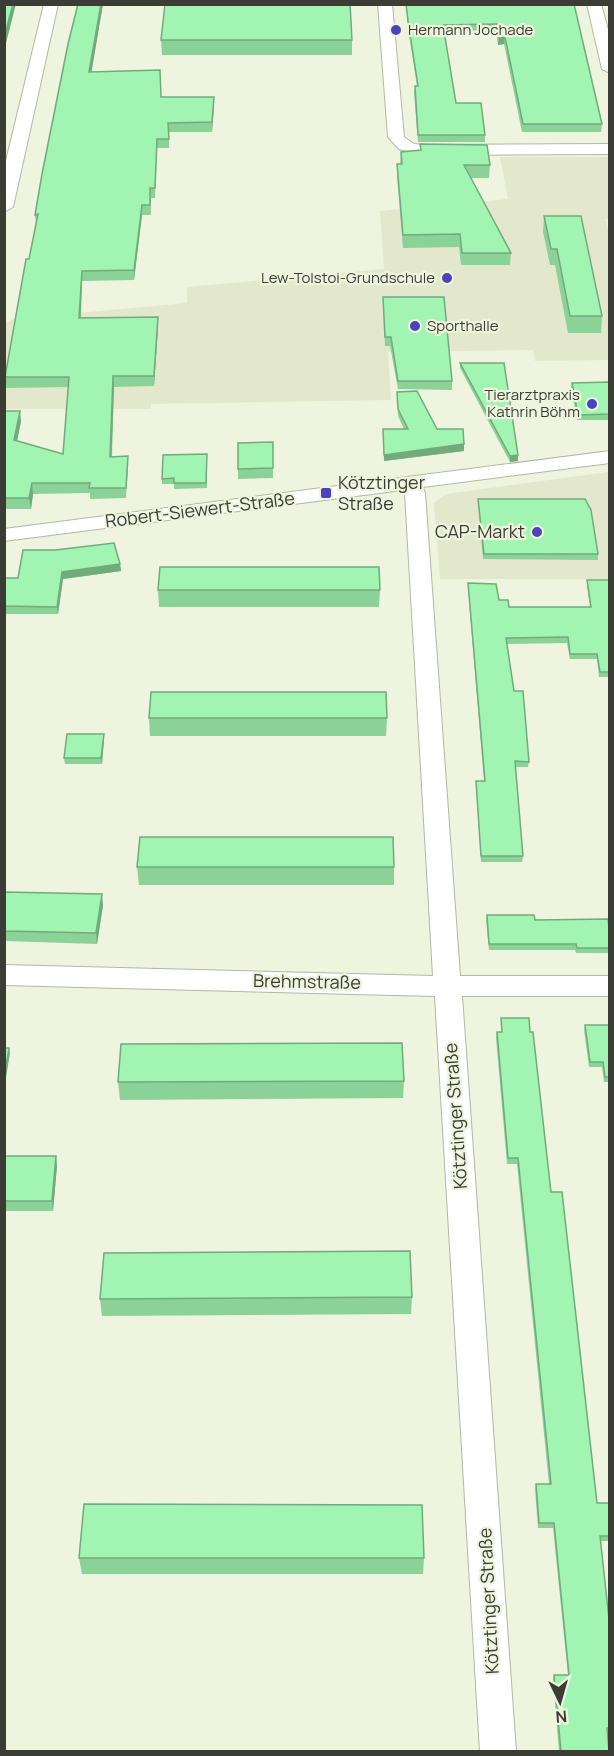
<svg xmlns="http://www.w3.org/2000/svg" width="614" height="1756" viewBox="0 0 614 1756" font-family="Manrope,sans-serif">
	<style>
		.built { fill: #e3e8cc }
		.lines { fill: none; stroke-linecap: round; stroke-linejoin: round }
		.minor-casing { stroke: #b3b8a3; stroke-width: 2 }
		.minor { fill: #fff; fill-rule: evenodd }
		.wall { fill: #8ad298 }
		.shaded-wall { fill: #71ab7c }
		.building { fill: #a1f4b1; stroke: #71ab7c; stroke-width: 1.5 }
		.poi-dot { fill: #4c43ba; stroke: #eff4de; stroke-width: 2 }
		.labels { text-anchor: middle; stroke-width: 4.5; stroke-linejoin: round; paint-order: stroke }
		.far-poi-label { font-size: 15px; fill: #3b3d34; stroke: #eff4de; text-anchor: start }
		.poi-label { font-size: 18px; fill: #3b3d34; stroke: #eff4de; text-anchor: start }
		.street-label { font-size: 18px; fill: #3b3d34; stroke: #eff4de }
	</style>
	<rect width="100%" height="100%" fill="#eff4de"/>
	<path class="built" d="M500 157H609V219H605L610 236 609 360 535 361 533 350 388 352 391 400 151 404V409H5V324L13 319 187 303V287L384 269 380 211 508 199Z
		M608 472 609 579H440L434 503 446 494Z"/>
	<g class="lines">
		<defs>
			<path id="minor" d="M44 4H58L13 207 4 212V169Z
				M378 4H392L404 137 414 144 425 145 610 144V154L425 155 399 149 388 137Z
				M587 4H601L610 37V73L602 69Z
				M610 451V463L423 487 425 493 460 976H610V996H462L516 1752H480L435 996 4 985V965L433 976 405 493 403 490 4 541V529Z"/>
		</defs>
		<use href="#minor" class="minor-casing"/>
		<use href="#minor" class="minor"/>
	</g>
	<path class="wall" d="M78 4H103L91 72 161 97H214L212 132H169V148H157L155 198H151V215H142L134 280 82 281 81 318 158 317V327L154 386 114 387 112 457 128 467 126 498 90 499V493L33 494 31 509H4V411L21 421 17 441 63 454 68 387 6 388 5 377 36 224 35 215Z
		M406 4H574L602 124 601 132H522L504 44 498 45 496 32 444 33 456 103 485 135V142H418L414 93 415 86H417L408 28Z
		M161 40H352V55H162Z
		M420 144 490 165 489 178H471L511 253 510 265H461L459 247 403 248 397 176V164H400L401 152 420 150Z
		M544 216 602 316 601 333H568L555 265H550L543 232Z
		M383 297 452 381V390L398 389 390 346H385Z
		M460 363 518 455V461L510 462 460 368Z
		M609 382V420H577L571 388 572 383Z
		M397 392 437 429 464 444V451L384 461 383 429H404L398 416Z
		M273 442V478L238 479V443Z
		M207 454V488L174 489V484H162V479Z
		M478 499 598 554V560L483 559 478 504Z
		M120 564 121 571 63 579 58 614H4V578H18Z
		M587 580H609V677H599L597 659H570L567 643 507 644 514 691 529 762 528 767H515L523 856 522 862H481L476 786V781H484L468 589V583L509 607H590L587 586Z
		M158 590H380L379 607H159Z
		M149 718H387L386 736H150Z
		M104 734V739L102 764H65L64 758Z
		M137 867H394V885H139Z
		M4 892 103 905 97 944 4 941Z
		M487 915 609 928V953H576L575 950H489L486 920Z
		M501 1018 551 1192 597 1503H609V1541H601L609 1619V1732H607L609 1752H559L553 1679 554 1675H568L553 1528H538L535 1489 536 1484H549L517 1164H507L496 1038 497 1032H501Z
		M585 1025H609V1082H604L602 1067H589L584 1030Z
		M404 1081 403 1098 120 1100 118 1082Z
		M4 1156 57 1166 53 1211H4Z
		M412 1297 411 1314 102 1316 100 1299Z
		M79 1558H424L423 1574H82Z"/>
	<path class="shaded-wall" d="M13 4H16L4 51V38Z
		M101 4H103L90 81 89 72Z
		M505 37 504 44 498 45 499 38Z
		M214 97V107L212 132V122Z
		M142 205V215L134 280V270Z
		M82 271V281L80 328 79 318Z
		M158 317V327L154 386V376Z
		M113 376 114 387 111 467 110 457Z
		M20 411 21 421 15 451 14 440Z
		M464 444V451L384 461V455Z
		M518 455V461L510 462V456Z
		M32 483 33 494 31 509 29 498Z
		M120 564 121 571 63 579 58 614 57 607 62 572Z
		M104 734V739L102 764 101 758Z
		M102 894 103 905 97 944 96 933Z
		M9 1048 10 1053 4 1090V1078Z
		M56 1156 57 1166 53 1211 52 1201Z"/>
	<path class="building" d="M4 4H13L4 38Z
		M78 4H101L89 72 160 70 161 97H214L212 122 168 123 169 139H157L155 188H150V205H142L134 270 82 271 79 318 158 317 154 376H113L110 457 128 456 126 488H89L90 483H32L29 498H4V411H20L14 440 63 454 69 377H5L26 259H29L38 214 35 215 42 174 68 44Z
		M165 4H350L352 40H161Z
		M406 4H574L602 124H523L505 37 499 38 497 24 443 25 456 103H481L485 135H418L415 86H418L408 21Z
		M420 144 487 145 490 165H464L511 253H462L460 234 403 235 397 164H402L401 152 421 150Z
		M544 216H581L602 316H570L557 249H551Z
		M383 297H444L452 381H398L391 337H385Z
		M460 363H504L518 455 510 456Z
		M609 382V414L578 415 572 383Z
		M417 391 437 429H463L464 444 384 455 383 429H408L398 409 397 392Z
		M273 442V468L238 469V443Z
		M207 454 206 483H174V478L162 479 163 455Z
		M478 499H585L591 510 598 554H484Z
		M114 543 120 564 62 572 57 607 4 606V578H18L23 550H55Z
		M160 567H379L380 590H158Z
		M587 580H609V672H600L597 654H570L568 637 506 638 514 691H523L529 762 515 761 523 856H481L476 781H485L468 583 496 584 499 600H508L509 607H591Z
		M151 692H386L387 718H149Z
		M67 734H104L101 758H64Z
		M140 837H393L394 867H137Z
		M4 892 102 894 96 933 4 931Z
		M487 915H534L535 920 608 919 609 928V948H577L576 944H489Z
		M501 1018H529L530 1032H533L551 1192H562L597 1503H609V1536H600L609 1619V1728H607L609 1752H561L554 1675H569L554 1523H539L536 1484H551L518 1158H508L497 1032H502Z
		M585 1025H609V1077H605L603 1062H590Z
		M402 1043 404 1081 118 1082 121 1044Z
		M4 1048H9L4 1078Z
		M4 1156H56L52 1201H4Z
		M410 1251 412 1297 100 1299 104 1253Z
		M84 1504 422 1505 424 1558H79Z"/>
	<g class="poi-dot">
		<circle cx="396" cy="30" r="6"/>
		<circle cx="447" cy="278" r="6"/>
		<circle cx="415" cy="326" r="6"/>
		<circle cx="592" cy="404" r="6"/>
		<rect x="320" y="487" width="12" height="12" rx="3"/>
		<circle cx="537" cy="532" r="6"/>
	</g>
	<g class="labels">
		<g class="far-poi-label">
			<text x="408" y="35">Hermann Jochade</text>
			<text x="435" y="283" text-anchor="end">Lew-Tolstoi-Grundschule</text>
			<text x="427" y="331">Sporthalle</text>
			<text x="580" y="400" text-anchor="end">Tierarztpraxis<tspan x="580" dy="17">Kathrin Böhm</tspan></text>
		</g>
		<g class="poi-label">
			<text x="338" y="489">Kötztinger<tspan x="338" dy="21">Straße</tspan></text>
			<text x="525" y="538" text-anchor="end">CAP-Markt</text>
		</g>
		<g class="street-label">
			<text transform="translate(200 510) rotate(-7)" y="6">Robert-Siewert-Straße</text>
			<text transform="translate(307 982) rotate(1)" y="6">Brehmstraße</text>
			<text transform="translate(456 1116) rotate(-94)" y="6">Kötztinger Straße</text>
			<text transform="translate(489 1601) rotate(-93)" y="6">Kötztinger Straße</text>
		</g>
	</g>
	<rect width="614" height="1756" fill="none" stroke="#3b3d34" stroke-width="12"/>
	<g transform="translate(560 1702) rotate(175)" stroke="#eff4de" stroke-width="4.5" paint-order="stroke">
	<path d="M0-4.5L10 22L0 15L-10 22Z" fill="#3b3d34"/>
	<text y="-9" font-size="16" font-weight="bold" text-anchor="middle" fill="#3b3d34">N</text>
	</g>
</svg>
